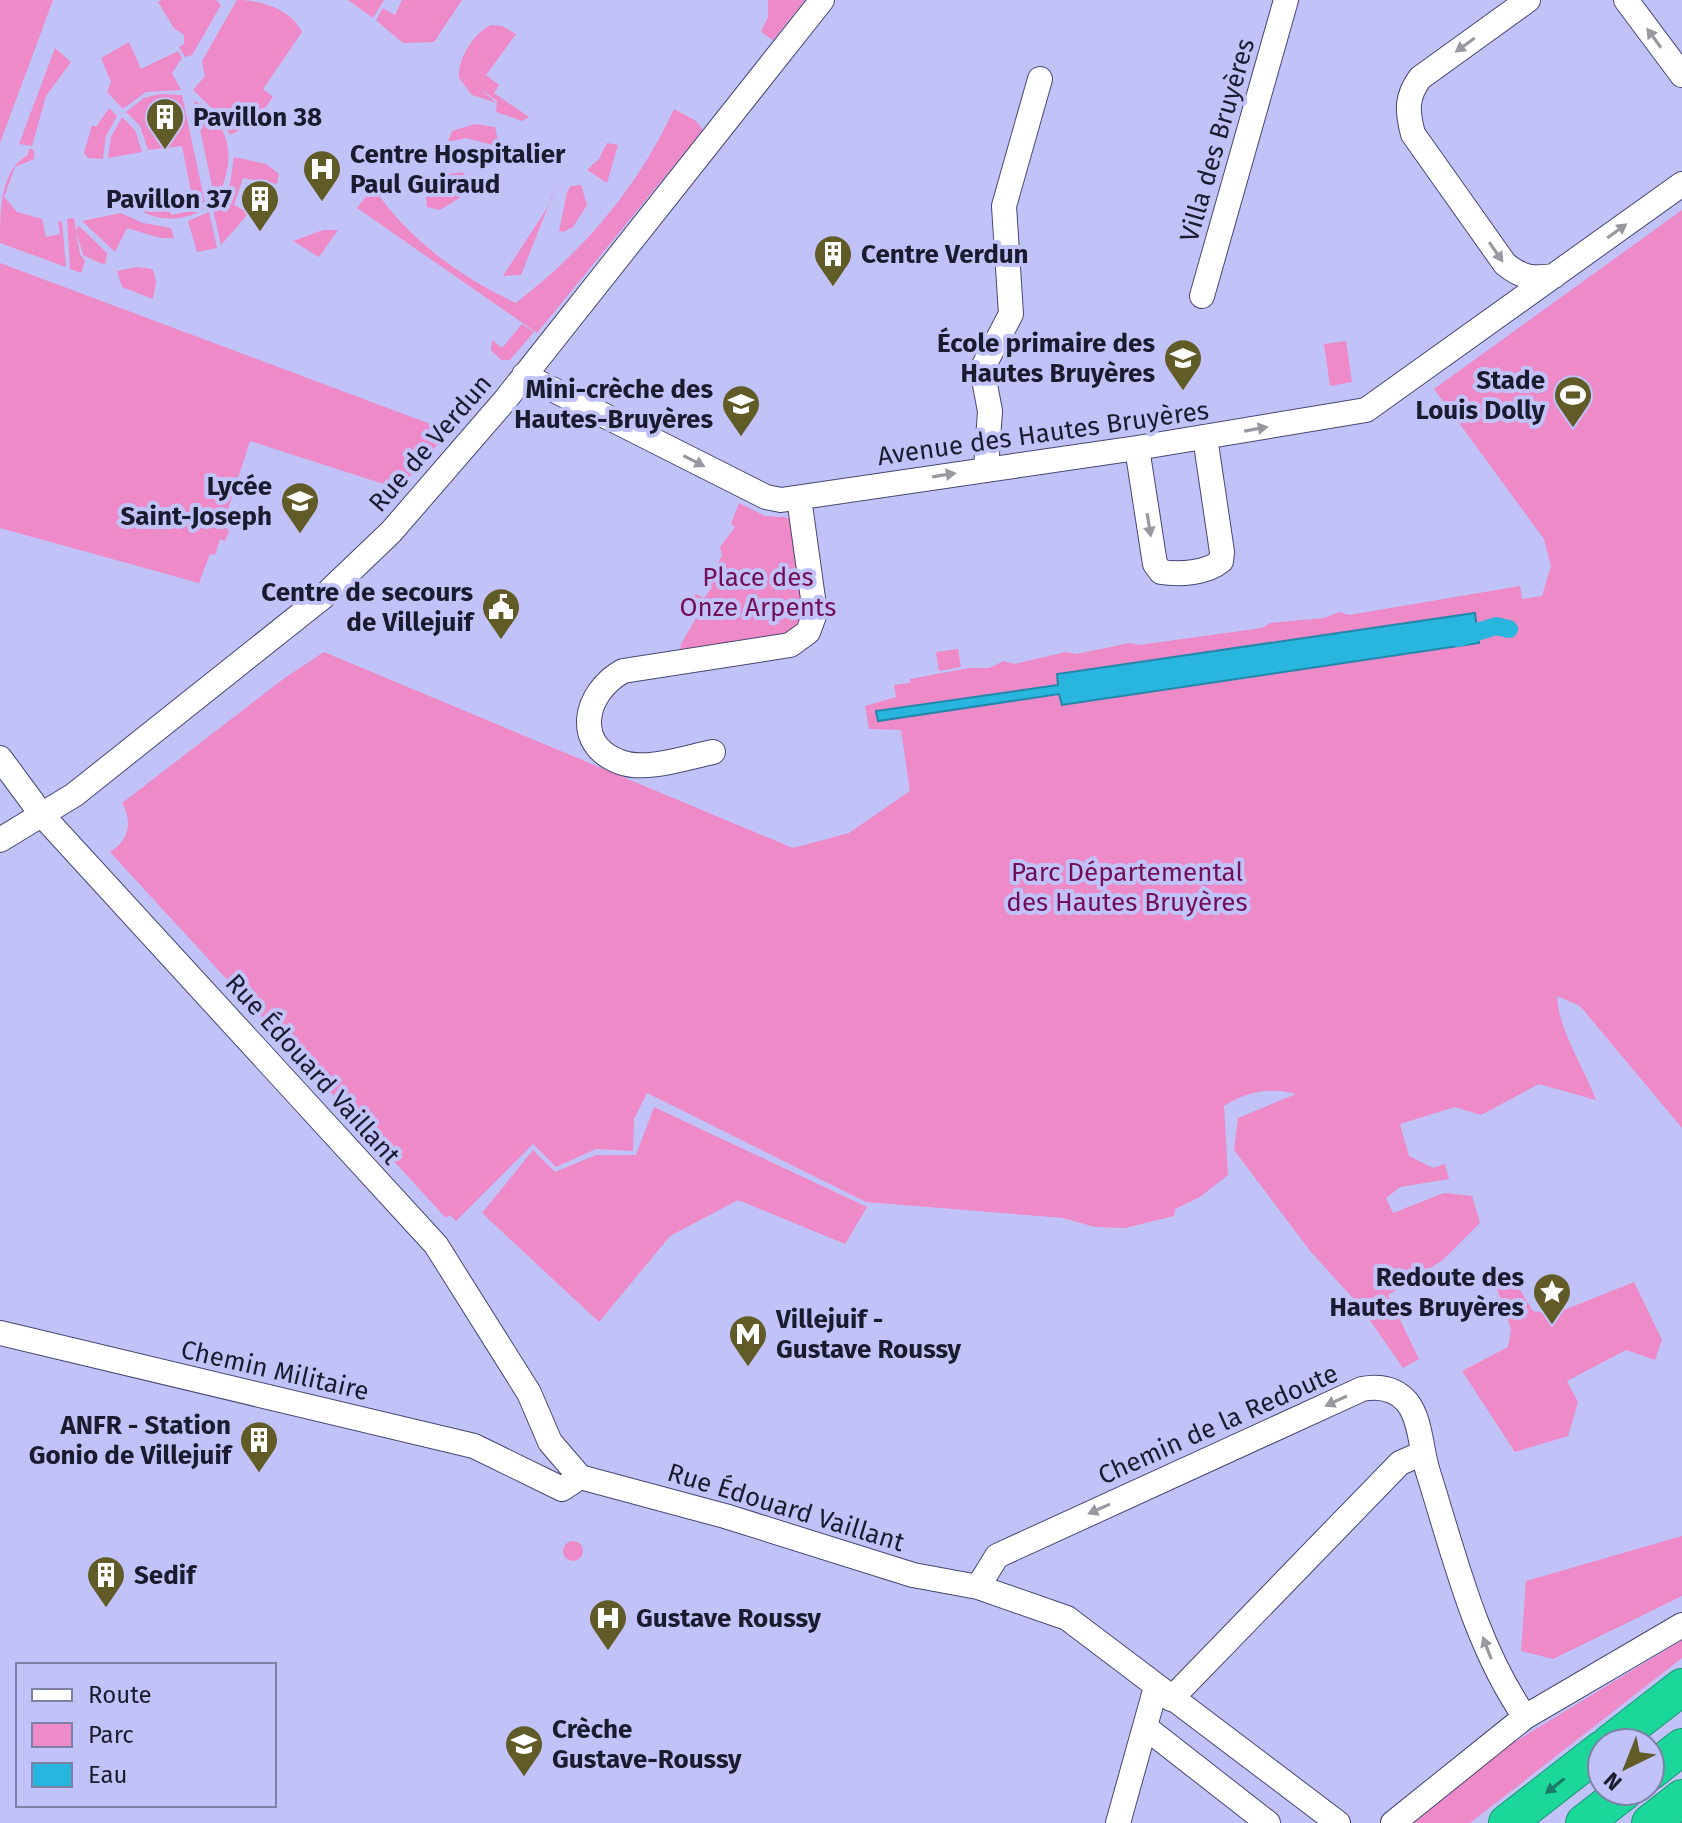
<svg xmlns="http://www.w3.org/2000/svg" width="1682" height="1823" viewBox="0 0 1682 1823" font-family="'Fira Sans',sans-serif">
	<style>
		.green { fill: #ed8ac7 }
		.water { fill: #28b5de; stroke: #2487aa; stroke-width: 2 }
		.lines { fill: none; stroke-linecap: round; stroke-linejoin: round }
		.canal { stroke: #28b5de; stroke-width: 18 }
		.minor-casing { stroke: #474774; stroke-width: 26 }
		.highway-casing { stroke: #1b9574; stroke-width: 38 }
		.minor { stroke: #fff; stroke-width: 24 }
		.highway { stroke: #1bd799; stroke-width: 36 }
		.oneway { fill: #9898a1 }
		.oneway2 { fill: #1b7964 }
		.labels { text-anchor: middle; stroke-width: 8; stroke-linejoin: round; paint-order: stroke }
		.poi-label { font-size: 26px; font-weight: bold; fill: #1b1b2f; stroke: #c1c3f8; text-anchor: end }
		.street-label { font-size: 26px; fill: #1b1b2f; stroke: #c1c3f8 }
		.park-label { font-size: 26px; fill: #720d56; stroke: #c1c3f8 }
	</style>
	<rect width="100%" height="100%" fill="#c1c3f8"/>
	<path class="green" d="M0 0H53L0 143Z
		M161 0H216L221 5 192 55 185 57 179 47 184 44V35L174 28 158 2Z
		M237 0C260 0 291 9 302 32L263 89 273 97 255 122 230 135 220 116 193 90 205 76 202 61Z
		M348 0H384L373 18Z
		M402 0H462L434 42 403 43 376 20 383 8 395 15Z
		M768 0H805L773 40 761 32 768 17Z
		M491 25 502 26 516 34 486 75 499 85 494 93 529 117 522 121 496 112 497 101 481 89 496 103 472 95 459 78C457 59 475 32 491 25Z
		M129 42 141 69 178 51 182 58 172 73 181 90 146 92 123 109 107 92 111 82 101 58Z
		M55 48 71 62 46 96 32 146 19 144Z
		M160 94 182 95 206 208C181 224 149 222 128 201L166 194 171 215 190 211 187 196 191 191 182 146 148 150 140 126 126 112 144 98Z
		M194 101C233 121 237 166 215 200Z
		M109 108 117 116 106 136 103 159 88 158 84 153 92 125 96 127Z
		M674 109 696 121 703 130 537 333 357 208 373 187C408 239 460 277 516 303 585 249 637 189 674 109Z
		M122 117 135 130 142 152 108 158 111 137Z
		M475 124 495 127 498 141 492 145 466 138 448 142 452 131Z
		M607 143 618 145 607 183 587 170 599 159Z
		M29 149 34 150V159L15 167 4 197 17 212 42 219 46 237 60 234 58 222 62 221 66 267 0 243C0 211 0 170 28 155Z
		M234 157 266 164 279 174 277 184 243 178 234 205 249 213 221 245 213 209 230 184Z
		M565 164 521 275 503 276 547 208Z
		M462 172 470 180 464 195 440 210 427 207 426 197 444 183 449 174Z
		M581 185 587 205 573 227 563 232 559 231 567 192 571 186Z
		M1682 210V1128L1580 1006 1557 996C1559 1032 1583 1065 1596 1100L1539 1084 1481 1115 1455 1107 1400 1124 1409 1156 1433 1168 1445 1164 1449 1179 1400 1187 1386 1198 1393 1213 1444 1193 1472 1196 1480 1223 1443 1260 1388 1295 1419 1359 1403 1368 1360 1306 1311 1252 1234 1150 1238 1118 1296 1094C1270 1087 1246 1092 1224 1106L1228 1175 1200 1197 1175 1209 1174 1216 1125 1228 1095 1227 1063 1218 866 1202 647 1093 634 1119 633 1151 596 1149 556 1167 533 1144 456 1221 450 1215 446 1218 110 852C129 840 133 822 122 803L286 677 324 652 793 848 849 833 910 791 901 730 869 729 865 706 896 697 894 685 910 683V679L969 668H989L1004 661 1014 664 1066 652 1076 654 1130 643 1139 645 1262 628 1270 623 1324 618 1340 612 1349 615 1520 586 1522 599 1542 596 1551 566 1544 539 1434 389Z
		M209 212 217 248 197 252 188 221Z
		M121 213 143 223 171 228 174 238H160L127 228 115 252 82 221Z
		M74 218 80 254 85 261 81 273 70 269 67 219Z
		M79 226 107 253 106 263 102 264 83 255 76 230Z
		M323 230H338L319 257 293 241Z
		M0 263 449 431 399 489 250 441 223 525 229 531 225 541 220 539 215 555 210 554 199 583 0 528Z
		M136 267 153 269 156 282 153 299 122 287 117 271Z
		M522 324 534 332 510 360H501L491 350 492 340 502 348Z
		M1346 341 1352 382 1330 386 1324 344Z
		M739 503 765 516 795 518 808 615 797 634 680 653 681 644 700 611 701 604 693 600 696 594 704 598 712 587 708 584 722 555 720 547 735 527 731 524Z
		M958 649 961 667 939 671 936 652Z
		M654 1107 867 1207 845 1244 738 1200 670 1236 599 1322 482 1213 533 1150 555 1172 596 1155H636Z
		M1510 1274 1533 1311 1554 1314 1634 1282 1662 1340 1655 1360 1626 1350 1567 1381 1578 1402 1568 1436 1515 1452 1462 1371 1508 1347 1511 1329 1495 1283Z
		M1682 1536V1596L1553 1659 1521 1651 1526 1581Z
		M563 1551a10 10 0 1 1 20 0a10 10 0 1 1-20 0Z
		M1682 1640V1658L1470 1823H1412L1508 1746Z"/>
	<path class="water" d="M1475 613 1479 643 1062 705 1059 694 878 721 876 711 1058 685 1057 674Z"/>
	<g class="lines">
		<path class="canal" d="M1458 638 1496 626 1509 629"/>
		<defs>
			<path id="minor" d="M1528 0 1420 78C1406 97 1407 111 1413 134L1505 264C1522 278 1533 279 1554 276
				M1626 0 1682 75
				M1202 296 1286 0
				M524 375 766 497 781 500 1137 448 1366 410 1682 184
				M1137 448 1155 564 1161 572C1180 575 1207 573 1221 561L1222 552 1205 437
				M986 469 990 411 982 369 1011 314 1004 206 1040 79
				M713 752C687 757 646 772 620 762 572 744 585 692 623 671L790 645 808 632 815 613 799 498
				M0 758 42 815 436 1245 529 1393 550 1442 580 1477
				M0 840 74 795 324 596 391 532 506 399 822 0
				M0 1333 474 1446 562 1489 580 1477
				M580 1477 725 1516 913 1575 978 1587 1067 1618 1338 1823
				M978 1587 997 1556 1362 1389C1378 1386 1395 1388 1407 1402 1421 1419 1421 1451 1428 1472 1454 1554 1475 1645 1525 1717
				M1171 1699 1400 1463 1423 1453
				M1145 1727 1268 1823
				M1118 1823 1156 1687
				M1393 1823 1525 1717 1682 1625"/>
			<path id="highway" d="M1610 1743 1682 1687
				M1650 1772 1682 1747
				M1507 1823 1602 1749
				M1584 1823 1625 1791
				M1650 1823 1682 1798"/>
		</defs>
		<use href="#minor" class="minor-casing"/>
		<use href="#highway" class="highway-casing"/>
		<use href="#minor" class="minor"/>
		<use href="#highway" class="highway"/>
	</g>
	<defs><path id="oneway-solid" d="M-6-.8H1V-3.2L6.5 0L1 3.2V.8H-6Z" transform="scale(2)"/></defs>
	<g class="oneway">
		<use href="#oneway-solid" transform="translate(1654 38) rotate(-126)"/>
		<use href="#oneway-solid" transform="translate(1465 45) rotate(144)"/>
		<use href="#oneway-solid" transform="translate(1617 231) rotate(-36)"/>
		<use href="#oneway-solid" transform="translate(1496 252) rotate(55)"/>
		<use href="#oneway-solid" transform="translate(1256 429) rotate(-10)"/>
		<use href="#oneway-solid" transform="translate(694 461) rotate(27)"/>
		<use href="#oneway-solid" transform="translate(944 475) rotate(-9)"/>
		<use href="#oneway-solid" transform="translate(1149 525) rotate(81)"/>
		<use href="#oneway-solid" transform="translate(1336 1401) rotate(155)"/>
		<use href="#oneway-solid" transform="translate(1099 1509) rotate(156)"/>
		<use href="#oneway-solid" transform="translate(1487 1648) rotate(-111)"/>
	</g>
	<use class="oneway2" href="#oneway-solid" transform="translate(1555 1786) rotate(142)"/>
	<defs>
		<symbol id="building-pin" viewBox="-11 -11 22 30"><path d="M0 17L-7.5 6A9.5 9.5 0 1 1 7.5 6Z" fill="#615b27" stroke="#c1c3f8"/><path d="M-4-6H4V6H1V3H-1V6H-4ZM-2.5-4.3h1.7v1.8h-1.7ZM.8-4.3h1.7v1.8H.8ZM-2.5-1h1.7V.8h-1.7ZM.8-1h1.7V.8H.8Z" fill="#fff"/></symbol>
		<symbol id="hospital-pin" viewBox="-11 -11 22 30"><path d="M0 17L-7.5 6A9.5 9.5 0 1 1 7.5 6Z" fill="#615b27" stroke="#c1c3f8"/><path d="M-5-5h3v3.5h4V-5h3V5h-3V1.5h-4V5h-3Z" fill="#fff"/></symbol>
		<symbol id="school-pin" viewBox="-11 -11 22 30"><path d="M0 17L-7.5 6A9.5 9.5 0 1 1 7.5 6Z" fill="#615b27" stroke="#c1c3f8"/><path d="M0-5L7-2L0 1L-7-2ZM-4 1L0 2.5L4 1V4Q0 6-4 4Z" fill="#fff"/></symbol>
		<symbol id="stadium-pin" viewBox="-11 -11 22 30"><path d="M0 17L-7.5 6A9.5 9.5 0 1 1 7.5 6Z" fill="#615b27" stroke="#c1c3f8"/><path d="M0-5a6.5 5 0 1 0 0 10a6.5 5 0 1 0 0-10ZM-3.5-1.8h7v3.6h-7Z" fill="#fff"/></symbol>
		<symbol id="civic-pin" viewBox="-11 -11 22 30"><path d="M0 17L-7.5 6A9.5 9.5 0 1 1 7.5 6Z" fill="#615b27" stroke="#c1c3f8"/><path d="M-.6-6.5H3V-4.5H.6V-3L4-1V1h2V6H-6V1h2V-1L-.6-3ZM-1.2 2.5V6h2.4V2.5Z" fill="#fff"/></symbol>
		<symbol id="sight-pin" viewBox="-11 -11 22 30"><path d="M0 17L-7.5 6A9.5 9.5 0 1 1 7.5 6Z" fill="#615b27" stroke="#c1c3f8"/><path d="M0-6L1.8-2.2L6-1.7L2.9 1.2L3.7 5.4L0 3.3L-3.7 5.4L-2.9 1.2L-6-1.7L-1.8-2.2Z" fill="#fff"/></symbol>
		<symbol id="metro-pin" viewBox="-11 -11 22 30"><path d="M0 17L-7.5 6A9.5 9.5 0 1 1 7.5 6Z" fill="#615b27" stroke="#c1c3f8"/><path d="M-5.5 5V-5H-3L0 0L3-5H5.5V5H3V-.5L0 4L-3-.5V5Z" fill="#fff"/></symbol>
	</defs>
	<g fill-rule="evenodd">
		<use href="#building-pin" x="143" y="95" width="44" height="60"/>
		<use href="#hospital-pin" x="300" y="147" width="44" height="60"/>
		<use href="#building-pin" x="238" y="177" width="44" height="60"/>
		<use href="#building-pin" x="811" y="232" width="44" height="60"/>
		<use href="#school-pin" x="1161" y="336" width="44" height="60"/>
		<use href="#stadium-pin" x="1551" y="373" width="44" height="60"/>
		<use href="#school-pin" x="719" y="382" width="44" height="60"/>
		<use href="#school-pin" x="278" y="479" width="44" height="60"/>
		<use href="#civic-pin" x="479" y="585" width="44" height="60"/>
		<use href="#sight-pin" x="1530" y="1270" width="44" height="60"/>
		<use href="#metro-pin" x="726" y="1312" width="44" height="60"/>
		<use href="#building-pin" x="237" y="1418" width="44" height="60"/>
		<use href="#building-pin" x="84" y="1553" width="44" height="60"/>
		<use href="#hospital-pin" x="586" y="1596" width="44" height="60"/>
		<use href="#school-pin" x="502" y="1722" width="44" height="60"/>
	</g>
	<g class="labels">
		<g class="poi-label">
			<text x="193" y="126" text-anchor="start">Pavillon 38</text>
			<text x="350" y="163" text-anchor="start">Centre Hospitalier<tspan x="350" dy="30">Paul Guiraud</tspan></text>
			<text x="232" y="208">Pavillon 37</text>
			<text x="861" y="263" text-anchor="start">Centre Verdun</text>
			<text x="1155" y="352">École primaire des<tspan x="1155" dy="30">Hautes Bruyères</tspan></text>
			<text x="1545" y="389">Stade<tspan x="1545" dy="30">Louis Dolly</tspan></text>
			<text x="713" y="398">Mini-crèche des<tspan x="713" dy="30">Hautes-Bruyères</tspan></text>
			<text x="272" y="495">Lycée<tspan x="272" dy="30">Saint-Joseph</tspan></text>
			<text x="473" y="601">Centre de secours<tspan x="473" dy="30">de Villejuif</tspan></text>
			<text x="1524" y="1286">Redoute des<tspan x="1524" dy="30">Hautes Bruyères</tspan></text>
			<text x="776" y="1328" text-anchor="start">Villejuif -<tspan x="776" dy="30">Gustave Roussy</tspan></text>
			<text x="231" y="1434">ANFR - Station<tspan x="231" dy="30">Gonio de Villejuif</tspan></text>
			<text x="134" y="1584" text-anchor="start">Sedif</text>
			<text x="636" y="1627" text-anchor="start">Gustave Roussy</text>
			<text x="552" y="1738" text-anchor="start">Crèche<tspan x="552" dy="30">Gustave-Roussy</tspan></text>
		</g>
		<g class="street-label">
			<text transform="translate(1217 140) rotate(-74)" y="9">Villa des Bruyères</text>
			<text transform="translate(1043 433) rotate(-8)" y="9">Avenue des Hautes Bruyères</text>
			<text transform="translate(430 443) rotate(-49)" y="9">Rue de Verdun</text>
			<text transform="translate(313 1069) rotate(48)" y="9">Rue Édouard Vaillant</text>
			<text transform="translate(275 1370) rotate(13)" y="9">Chemin Militaire</text>
			<text transform="translate(1218 1424) rotate(-24)" y="9">Chemin de la Redoute</text>
			<text transform="translate(786 1507) rotate(17)" y="9">Rue Édouard Vaillant</text>
		</g>
		<g class="park-label">
			<text x="758" y="586">Place des<tspan x="758" dy="30">Onze Arpents</tspan></text>
			<text x="1127" y="881">Parc Départemental<tspan x="1127" dy="30">des Hautes Bruyères</tspan></text>
		</g>
	</g>
	<rect x="16" y="1663" width="260" height="144" fill="#c1c3f8" stroke="#7f80a8" stroke-width="2"/>
	<rect x="32" y="1689" width="40" height="12" fill="#ffffff" stroke="#7f80a8" stroke-width="2"/>
	<text x="88" y="1703" font-size="24" fill="#1b1b2f">Route</text>
	<rect x="32" y="1723" width="40" height="24" fill="#ed8ac7" stroke="#7f80a8" stroke-width="2"/>
	<text x="88" y="1743" font-size="24" fill="#1b1b2f">Parc</text>
	<rect x="32" y="1763" width="40" height="24" fill="#28b5de" stroke="#7f80a8" stroke-width="2"/>
	<text x="88" y="1783" font-size="24" fill="#1b1b2f">Eau</text>
	<g transform="translate(1626 1767) rotate(223)"><circle r="38" fill="#c1c3f8" stroke="#7f80a8" stroke-width="2"/>
	<path d="M0-6L14 30L0 20L-14 30Z" fill="#615b27"/>
	<text y="-12" font-size="22" font-weight="bold" text-anchor="middle" fill="#1b1b2f">N</text>
	</g>
</svg>
